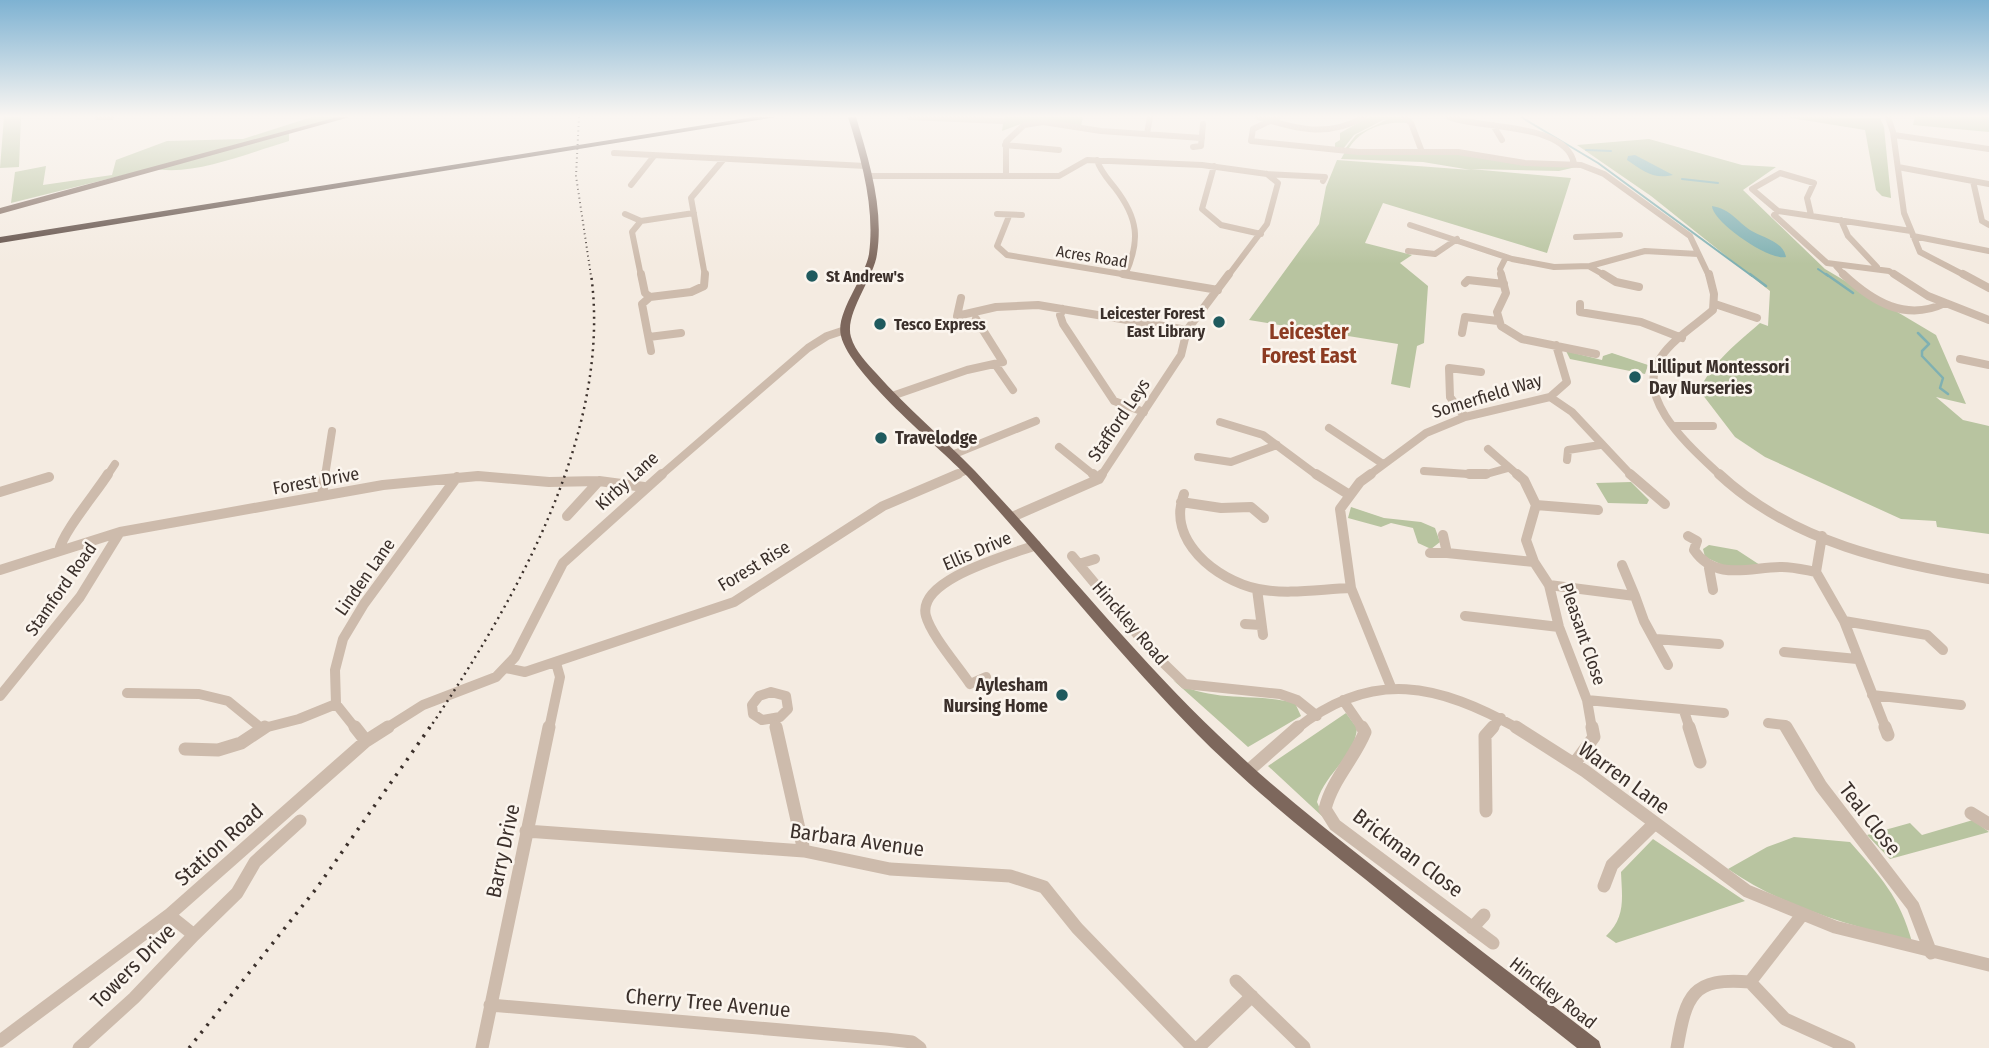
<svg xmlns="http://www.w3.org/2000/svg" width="1989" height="1048" viewBox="0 0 1989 1048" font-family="'Fira Sans Condensed',sans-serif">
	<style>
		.green { fill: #b8c4a0 }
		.water { fill: #7fb0b2 }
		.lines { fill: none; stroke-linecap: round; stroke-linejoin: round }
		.stream-far1 { stroke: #7fb0b2; stroke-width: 2 }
		.stream { stroke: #7fb0b2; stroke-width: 2.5 }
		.minor-far3 { stroke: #cdbbac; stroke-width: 6 }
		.minor-far2 { stroke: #cdbbac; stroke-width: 8 }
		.minor-far1 { stroke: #cdbbac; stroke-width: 10 }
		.minor { stroke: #cdbbac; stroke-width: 13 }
		.major { fill: #7d675c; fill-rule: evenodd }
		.highway { fill: #5c4a42; fill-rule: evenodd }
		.rail-far2 { stroke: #3b302b; stroke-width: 2; stroke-dasharray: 1 3.5; stroke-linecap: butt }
		.rail-far1 { stroke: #3b302b; stroke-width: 2.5; stroke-dasharray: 2 4.5; stroke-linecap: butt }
		.rail { stroke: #3b302b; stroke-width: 3.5; stroke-dasharray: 2.5 7; stroke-linecap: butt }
		.poi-dot { fill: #1f5a5e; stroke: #fbf5ee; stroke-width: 2.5 }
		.labels { text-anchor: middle; stroke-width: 5; stroke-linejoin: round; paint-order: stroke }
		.far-street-label { font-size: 16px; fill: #3b302b; stroke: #fbf5ee }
		.far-poi-label { font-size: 16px; font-weight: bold; fill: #3b302b; stroke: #fbf5ee; text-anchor: start }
		.poi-label { font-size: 18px; font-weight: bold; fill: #3b302b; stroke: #fbf5ee; text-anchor: start }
		.street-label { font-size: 18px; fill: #3b302b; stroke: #fbf5ee }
		.quarter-label { font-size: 21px; font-weight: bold; fill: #8c3b22; stroke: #fbf5ee }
		.near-street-label { font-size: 21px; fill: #3b302b; stroke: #fbf5ee }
	</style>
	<rect width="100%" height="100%" fill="#f4ebe1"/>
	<path class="green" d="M4 117H21L19 167 0 168Z
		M312 117H338L289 130V141C251 152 190 178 152 168L11 203 15 172 46 166 43 185 112 175 116 160 167 141 243 139Z
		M1004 117H1083L1081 126 1021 124 1002 131Z
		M1369 117H1399L1407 123C1385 121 1362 128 1349 148L1345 149 1356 135 1388 119 1383 120 1354 135 1343 149 1335 148V143L1340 140V133Z
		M1785 117 1880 118 1884 127 1891 198 1882 196 1876 190 1865 130Z
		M1915 117H1989V132L1913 125Z
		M1649 139 1742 165 1776 167 1743 190 1825 269 1936 335 1966 404 1936 397 1963 420 1989 426V534L1937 527 1936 521 1901 519 1765 457 1735 437 1699 390C1714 361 1736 344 1760 323L1768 326 1770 291 1651 196 1577 145Z
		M1345 152 1456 153 1576 167 1559 171 1471 169 1571 178 1547 253 1383 203 1365 243 1412 255 1400 263 1428 286 1424 343 1417 346 1410 388 1391 384 1398 344 1249 320 1319 224 1326 187 1337 160 1471 170 1423 162 1341 159Z
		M1566 351 1602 360 1603 356 1612 353 1648 365 1645 374 1570 359Z
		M1631 482 1649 500 1647 504 1608 503 1596 483Z
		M1351 507 1384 518 1421 522 1435 528 1440 542 1431 549 1418 543 1413 528 1391 523 1381 527 1348 518Z
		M1709 545 1737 550 1760 565 1729 568 1705 557 1703 549Z
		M1173 680C1209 704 1254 692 1295 703L1301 716 1248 747Z
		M1346 713 1357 728C1355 757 1324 774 1317 802L1324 818 1268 766Z
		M1973 820 1989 832 1890 859 1867 835 1910 823 1922 835Z
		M1794 837 1850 842C1880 876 1900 897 1912 942 1847 924 1785 908 1728 869L1767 847Z
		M1653 839 1745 901 1616 943 1606 936C1626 917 1622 898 1621 872Z"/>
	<path class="water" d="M1635 155 1673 175C1653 180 1642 170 1627 160L1628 156Z
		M1712 206C1730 209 1737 221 1750 230 1763 238 1783 241 1786 257 1768 261 1712 221 1712 206Z"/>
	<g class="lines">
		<path class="stream-far1" d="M1521 117 1598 163 1752 276
			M1586 150 1611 151
			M1682 179 1718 183
			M1818 269 1828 276"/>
		<path class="stream" d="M1750 274 1766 286
			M1826 274 1853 293
			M1918 333 1929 344 1922 351V356L1943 378 1940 388 1948 394"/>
		<path class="minor-far3" d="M98 117H111
			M910 117 1002 121
			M1258 117C1295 129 1328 138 1364 117
			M1278 117 1253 129 1251 141 1358 152H1458L1525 163 1581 165 1604 174 1690 236 1709 276
			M1404 117 1411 123 1422 152
			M1449 117C1476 129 1568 122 1574 164
			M1888 117 1893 132 1904 213 1920 252 1966 276
			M1493 125 1502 140
			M1147 134 1150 117
			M1894 135 1989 149
			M1005 145 1059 150
			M1193 147 1201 146 1203 124
			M614 153 866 166
			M1097 160C1100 171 1108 179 1115 188 1138 218 1141 240 1125 275
			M1214 166 1202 209 1221 225 1261 234
			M1898 167 1989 184
			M868 176H1059L1087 160 1202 165 1267 174 1325 177 1323 181
			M1006 176V142L1024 125 1043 122 1101 131 1202 138
			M1973 181 1982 221 1989 225
			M631 185 654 156
			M1778 211 1774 215 1827 263 1889 271 1897 276
			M625 214 641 221
			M997 214 1022 215
			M1811 215 1807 198 1814 183 1780 173 1752 189 1778 211 1911 231
			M1009 216 997 246 1007 255 1134 276
			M1841 220 1848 236 1877 267
			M1410 225 1512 259 1554 267 1590 266 1645 251 1698 254
			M1913 236 1989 251
			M1576 237 1620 235
			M1408 251 1435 254 1457 239
			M1836 266 1845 276
			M1590 267 1606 276
			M641 276 632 232 641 221 694 213
			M705 276 691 198 723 160
			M1228 276 1267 224 1278 183 1267 174
			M1502 276 1500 269 1506 257"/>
		<path class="minor-far2" d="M641 274 645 293 650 297
			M1123 274 1218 290
			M1501 274 1506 293 1497 312 1501 326 1522 339 1596 354
			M1603 274 1616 282 1639 287
			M1709 274 1714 294 1713 310C1697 324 1673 339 1661 357 1632 399 1693 449 1721 476
			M1843 274C1873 302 1906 322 1945 303
			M1894 274 1928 296 1989 320
			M1963 274 1989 288
			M1465 283 1468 280 1504 284
			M650 297 691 292 704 286 705 274
			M650 297 642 304 651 351
			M961 298 957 316 996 307 1038 305 1187 330
			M1580 304V312L1641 322 1682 338
			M1715 304 1757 318
			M1063 309 1060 315 1063 324 1114 401 1144 412
			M1462 333 1465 317 1498 321
			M649 337 681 333
			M1960 359 1989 365
			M995 364 1013 390
			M892 396 967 370 1003 362 976 319
			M1550 397 1572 412 1632 476
			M1465 417 1450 397 1449 368 1481 372
			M1220 422 1263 435 1318 476
			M1674 426H1713
			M1329 428 1383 464
			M1059 447 1095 476
			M1488 449 1519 476
			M952 455 1036 421
			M1198 457 1231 462 1277 445
			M1567 460 1568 450 1600 445
			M1424 471 1483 475 1508 468
			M107 476 115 464
			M325 476 332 431
			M660 476 808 348 827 336 845 330
			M953 476 967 470
			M1101 476 1181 355 1187 330 1229 274
			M1368 476 1426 433 1465 417 1550 397 1567 382 1556 345"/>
		<path class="minor-far1" d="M1093 474 1099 479
			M1316 474 1348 494
			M1371 474 1360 482 1340 509 1351 588 1391 687
			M1469 474H1486
			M1517 474 1524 480 1536 505 1526 540 1534 562 1549 585 1559 627 1587 700 1592 729
			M1630 474 1665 504
			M1719 474C1793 543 1893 564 1989 579
			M0 492 49 477
			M1184 494C1166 540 1216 580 1258 589 1288 595 1321 589 1351 588
			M322 496 325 474
			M1181 502 1221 508 1251 507 1264 518
			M1536 505 1598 510
			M567 516 599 481
			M1012 517 1099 479 1102 474
			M1443 535 1447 553 1534 562
			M1688 536 1697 541 1694 550C1716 582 1750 567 1782 567 1794 567 1805 570 1816 572
			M1822 536 1816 572 1844 621 1886 729
			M59 551C62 533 96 493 108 474
			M1430 553H1447
			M1072 556 1152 652 1185 684 1280 694 1297 700 1317 716
			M1079 564 1095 559
			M1622 565 1635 596
			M1709 568 1713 590
			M0 570 120 532 383 485 478 476 549 482 599 481 644 487
			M1549 585 1635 596 1644 621 1668 665
			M1257 589 1263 635
			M1465 616 1559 627
			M1844 621 1927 635 1943 650
			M1245 624 1261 625
			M1656 639 1719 644
			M1784 652 1857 659
			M506 668 525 672 734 602 883 506 958 474
			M986 677 970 684C958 666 931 635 926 616 916 579 1010 555 1036 545
			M771 692 786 696 788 709 780 717 762 720 753 714 752 705 759 696Z
			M127 693 199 694 228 701 261 728
			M1872 695 1961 705
			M0 696 80 597 120 532
			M1343 700 1363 729
			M1587 700 1724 713
			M1684 711 1690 729
			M774 720 776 729
			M1768 723 1785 725 1787 729
			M260 729 299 719 336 704
			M356 729 336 704 335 670 343 639 364 604 457 477
			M385 729 423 705 496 677 515 657 563 563 662 474
			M549 729 560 677 556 663
			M1296 729C1373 668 1438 684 1519 729
			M1491 729 1501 718"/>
		<path class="minor" d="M355 727 366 741
			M776 727 804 851
			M1362 727 1365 732C1354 759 1332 780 1325 809L1335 825 1493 943
			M1516 727 1585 771 1747 891 1835 927 1989 965
			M1689 727 1700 762
			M1786 727 1821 786 1913 906 1931 953
			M1885 727 1888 735
			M185 749 218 750 241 743 265 727
			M1574 764 1594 737 1592 727
			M1247 772 1298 727
			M1486 811 1485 736 1493 727
			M1971 813 1989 824
			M526 831 804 851 890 869 1010 876 1044 887 1077 928 1193 1048
			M1604 886 1612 865 1654 824
			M1472 928 1484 915
			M194 935 237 893 255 862 300 821
			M1236 981 1304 1047
			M1750 982 1785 1019 1849 1048
			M490 1005 886 1039 912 1042 920 1048
			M0 1041 169 915 366 741 388 727
			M79 1048 134 998 194 935 169 915
			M482 1048 549 727
			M1198 1048 1252 996
			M1677 1048C1686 995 1692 977 1750 982L1802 915"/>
		<path class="major" d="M337 117H350L0 214V208Z
			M848 117H856C869 161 884 208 877 254 874 278 844 314 851 337 855 351 867 363 876 373 907 408 943 438 975 471 1062 563 1140 663 1233 749 1277 791 1326 829 1374 867 1448 926 1524 983 1599 1041L1601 1048H1577C1506 992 1435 936 1365 879 1317 841 1269 803 1225 761 1132 673 1054 570 967 476 937 445 850 374 841 336 835 313 865 278 869 254 875 208 862 161 848 117Z"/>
		<path class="highway" d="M754 117H776L0 243V237Z"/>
		<path class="rail-far2" d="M579 117 576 176 591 276"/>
		<path class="rail-far1" d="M429 729C514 602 613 433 591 274"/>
		<path class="rail" d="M189 1048 316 889 430 727"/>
	</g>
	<linearGradient id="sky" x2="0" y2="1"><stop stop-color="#7eb2d2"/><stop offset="0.44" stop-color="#faf6f2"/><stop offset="1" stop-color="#faf6f2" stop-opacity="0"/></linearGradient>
	<rect width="1989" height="264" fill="url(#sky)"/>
	<g class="poi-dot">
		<circle cx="812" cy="276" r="7"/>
		<circle cx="1219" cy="322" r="7"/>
		<circle cx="880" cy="324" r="7"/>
		<circle cx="1635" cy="377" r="7"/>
		<circle cx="881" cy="438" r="7"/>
		<circle cx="1062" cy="695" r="7"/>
	</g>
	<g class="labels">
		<g class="far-street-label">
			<text transform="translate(1092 256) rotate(9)" y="6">Acres Road</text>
		</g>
		<g class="far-poi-label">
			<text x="826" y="282">St Andrew's</text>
			<text x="1205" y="319" text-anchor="end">Leicester Forest<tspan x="1205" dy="18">East Library</tspan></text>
			<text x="894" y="330">Tesco Express</text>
		</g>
		<g class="poi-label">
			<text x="1649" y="373">Lilliput Montessori<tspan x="1649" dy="21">Day Nurseries</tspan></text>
			<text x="895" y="444">Travelodge</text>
			<text x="1048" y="691" text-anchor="end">Aylesham<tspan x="1048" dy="21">Nursing Home</tspan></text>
		</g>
		<g class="street-label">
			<text transform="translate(1487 396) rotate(-17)" y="6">Somerfield Way</text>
			<text transform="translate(1119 420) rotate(-56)" y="6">Stafford Leys</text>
			<text transform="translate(316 481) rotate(-10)" y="6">Forest Drive</text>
			<text transform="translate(627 481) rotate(-42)" y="6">Kirby Lane</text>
			<text transform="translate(977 551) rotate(-23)" y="6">Ellis Drive</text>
			<text transform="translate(754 566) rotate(-31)" y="6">Forest Rise</text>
			<text transform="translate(365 577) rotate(-55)" y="6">Linden Lane</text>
			<text transform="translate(61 589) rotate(-55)" y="6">Stamford Road</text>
			<text transform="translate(1130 623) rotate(49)" y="6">Hinckley Road</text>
			<text transform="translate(1583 634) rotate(71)" y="6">Pleasant Close</text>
			<text transform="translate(1553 993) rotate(38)" y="6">Hinckley Road</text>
		</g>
		<g class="quarter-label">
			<text x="1309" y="339">Leicester<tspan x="1309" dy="24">Forest East</tspan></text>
		</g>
		<g class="near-street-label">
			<text transform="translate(1624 778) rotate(36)" y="7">Warren Lane</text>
			<text transform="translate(1870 819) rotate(52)" y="7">Teal Close</text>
			<text transform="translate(857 840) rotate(8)" y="7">Barbara Avenue</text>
			<text transform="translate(219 845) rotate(-42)" y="7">Station Road</text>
			<text transform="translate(503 851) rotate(-78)" y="7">Barry Drive</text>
			<text transform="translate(1408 853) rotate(37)" y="7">Brickman Close</text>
			<text transform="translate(133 966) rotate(-45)" y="7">Towers Drive</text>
			<text transform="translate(708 1003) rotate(5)" y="7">Cherry Tree Avenue</text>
		</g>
	</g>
</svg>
